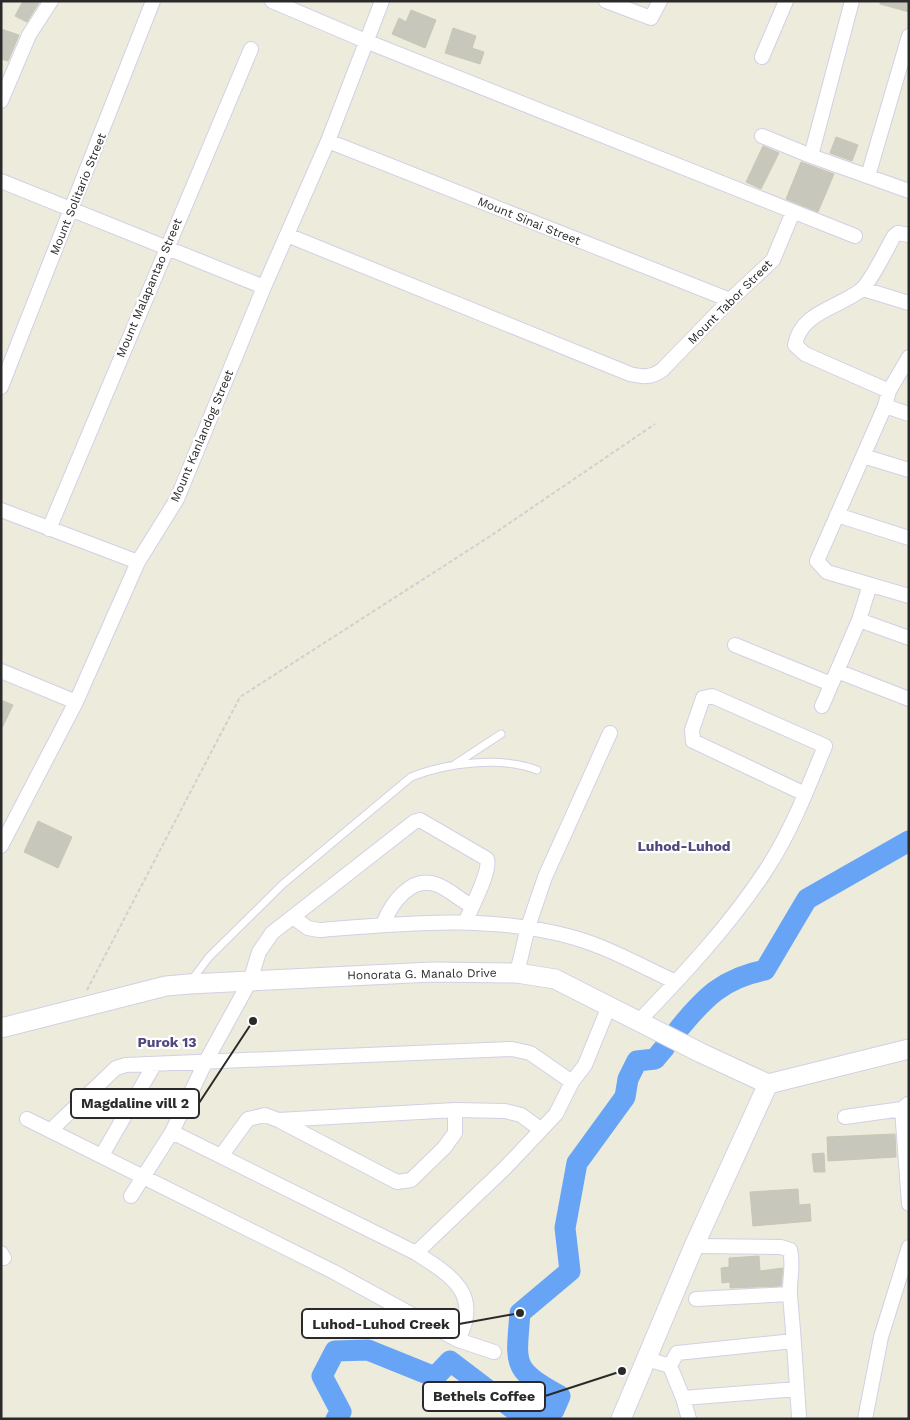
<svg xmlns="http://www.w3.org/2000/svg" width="910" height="1420" viewBox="0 0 910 1420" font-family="'Work Sans',sans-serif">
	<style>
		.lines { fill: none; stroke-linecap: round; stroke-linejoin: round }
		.river { stroke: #67a4f6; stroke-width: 21 }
		.building { fill: #c8c7bb; stroke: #c8c7b4 }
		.lane-casing { stroke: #d2d0e4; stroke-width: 9 }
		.street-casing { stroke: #d2d0e4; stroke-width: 16 }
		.secondary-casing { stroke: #d2d0e4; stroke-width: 21 }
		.path { stroke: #d0d0d0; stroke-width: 2; stroke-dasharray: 4 2.5; stroke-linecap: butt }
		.lane { stroke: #fff; stroke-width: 7 }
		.street { stroke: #fff; stroke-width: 14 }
		.secondary { stroke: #fff; stroke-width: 19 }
		.labels { text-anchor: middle; stroke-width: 4.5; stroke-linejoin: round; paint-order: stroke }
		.street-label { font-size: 12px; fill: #2a2a2a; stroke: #fff }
		.neighbourhood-label { font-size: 14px; font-weight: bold; fill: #4f477d; stroke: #fff }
		.leader { fill: none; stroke: #2a2a2a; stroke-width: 2 }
		.callout-dot { fill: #2a2a2a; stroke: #fff; stroke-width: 2 }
		.callout { fill: #fff; stroke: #2a2a2a; stroke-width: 2 }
		.callout-label { font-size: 14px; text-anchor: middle; font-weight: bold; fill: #2a2a2a }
	</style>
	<rect width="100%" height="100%" fill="#edebdb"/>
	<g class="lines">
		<path class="river" d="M678 1030C704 998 723 978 765 970L807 899 909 841
			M336 1419 341 1412 322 1376 335 1351 368 1350 435 1377 450 1361 521 1415 554 1410 560 1396C511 1369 516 1365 520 1313L570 1271 565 1228 577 1163 625 1097 628 1079 637 1061 655 1059 665 1047"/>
	</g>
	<path class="building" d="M23 1H40L27 22 15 16Z
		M880 1H909V12L880 4Z
		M411 10 436 20 425 48 392 34 399 18 406 22Z
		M453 28 476 36 472 48 484 52 480 64 445 53Z
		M1 29 19 35 8 61 1 59Z
		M836 137 858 145 852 161 830 153Z
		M763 146 779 153 761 189 746 182Z
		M801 162 834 174 818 212 786 199Z
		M1 700 13 705 1 730Z
		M38 821 72 837 58 868 24 852Z
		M895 1134 896 1157 828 1161 827 1137Z
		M824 1153 825 1172H814L812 1154Z
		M798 1189 799 1205 810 1204 811 1221 753 1226 750 1192Z
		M759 1256 760 1271 783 1268 781 1286 730 1288V1282L722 1283 721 1268 729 1267V1258Z"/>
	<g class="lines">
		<defs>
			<path id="lane" d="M454 765 501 734
				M191 981 209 957 283 884 411 777C446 763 501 756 537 770"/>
			<path id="street" d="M272 1 368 42 855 236
				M606 1 651 18 660 1
				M852 1 811 156 909 191
				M762 57 786 1
				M1 101 29 35 51 1
				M762 136 811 156
				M328 141 730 300
				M868 176 909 36
				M1 181 264 287
				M287 235 630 374C643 377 651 378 662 370L730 300 773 260 793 212
				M863 289 909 303
				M909 357 889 391 885 406 817 561 827 572 909 596
				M1 387 153 1
				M889 391 805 354 795 345C801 312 838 308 861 290 871 282 887 248 894 236L898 233 909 235
				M885 406 909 414
				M863 456 909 470
				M1 510 138 562
				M837 515 909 538
				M49 529 251 49
				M870 585 859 620 909 638
				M735 645 831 684
				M1 671 76 702
				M837 671 909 699
				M822 706 859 620
				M1 846 76 702 138 562 177 499 264 287 328 141 382 1
				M294 918 308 928 319 930C404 923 492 914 575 938 610 948 643 967 676 982
				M383 924C391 904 411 874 438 885 450 890 460 900 472 906
				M517 973 528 927 545 877 610 733
				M638 1022C684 974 730 925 766 870 791 832 808 788 825 746L712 696 703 698 692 730 693 741 805 794
				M902 1109 909 1204
				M845 1117 902 1109 908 1104
				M27 1119 334 1272 458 1340 494 1352
				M280 1121 397 1182 411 1180 444 1148 455 1133V1110
				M51 1130 116 1068 126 1065 512 1049 530 1053 572 1082
				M172 1132 416 1253C452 1276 482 1294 458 1340
				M102 1155 154 1065
				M221 1156 248 1119 265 1115 278 1120 455 1110 505 1111 521 1115 540 1129
				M131 1196 172 1132 206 1061 250 981 259 952 272 933 414 822 420 820 487 859C491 872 471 907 466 921
				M694 1246 781 1247 790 1250C794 1265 789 1280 790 1296 794 1336 796 1376 799 1416
				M1 1253 4 1258
				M416 1253 505 1168 556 1114 572 1082 585 1065 609 1006
				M696 1299 790 1294
				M647 1359 670 1366 677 1353 793 1341
				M670 1366 683 1398 797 1389
				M683 1398 689 1419
				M865 1419 881 1337 909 1247"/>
			<path id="secondary" d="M1 1028 166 986 189 984 432 972 517 973 555 979 701 1053 768 1084 909 1049
				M621 1419 694 1246 768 1084"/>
		</defs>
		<use href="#lane" class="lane-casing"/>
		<use href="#street" class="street-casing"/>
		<use href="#secondary" class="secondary-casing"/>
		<path class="path" d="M87 990 240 697 489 537 655 424"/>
		<use href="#lane" class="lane"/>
		<use href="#street" class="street"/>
		<use href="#secondary" class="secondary"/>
	</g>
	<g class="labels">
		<g class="street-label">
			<text transform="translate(78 194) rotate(-68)" y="4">Mount Solitario Street</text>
			<text transform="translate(529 221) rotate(22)" y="4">Mount Sinai Street</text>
			<text transform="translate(149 288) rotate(-67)" y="4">Mount Malapantao Street</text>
			<text transform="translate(730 302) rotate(-45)" y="4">Mount Tabor Street</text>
			<text transform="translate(202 436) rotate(-67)" y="4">Mount Kanlandog Street</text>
			<text transform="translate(422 974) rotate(-1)" y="4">Honorata G. Manalo Drive</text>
		</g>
		<g class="neighbourhood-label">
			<text x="684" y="851">Luhod-Luhod</text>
			<text x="167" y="1047">Purok 13</text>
		</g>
	</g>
	<path class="leader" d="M253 1021L199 1103M520 1313L459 1324M622 1371L545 1396"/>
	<g class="callout-dot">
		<circle cx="253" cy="1021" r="5"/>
		<circle cx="520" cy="1313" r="5"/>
		<circle cx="622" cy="1371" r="5"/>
	</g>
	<g class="callout">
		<rect x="71" y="1089" width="128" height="29" rx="5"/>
		<rect x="302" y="1309" width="157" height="29" rx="5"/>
		<rect x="423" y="1382" width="122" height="29" rx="5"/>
	</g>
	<g class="callout-label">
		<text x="135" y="1108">Magdaline vill 2</text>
		<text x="381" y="1329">Luhod-Luhod Creek</text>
		<text x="484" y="1401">Bethels Coffee</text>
	</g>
	<rect width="910" height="1420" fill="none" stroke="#2a2a2a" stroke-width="5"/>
</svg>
